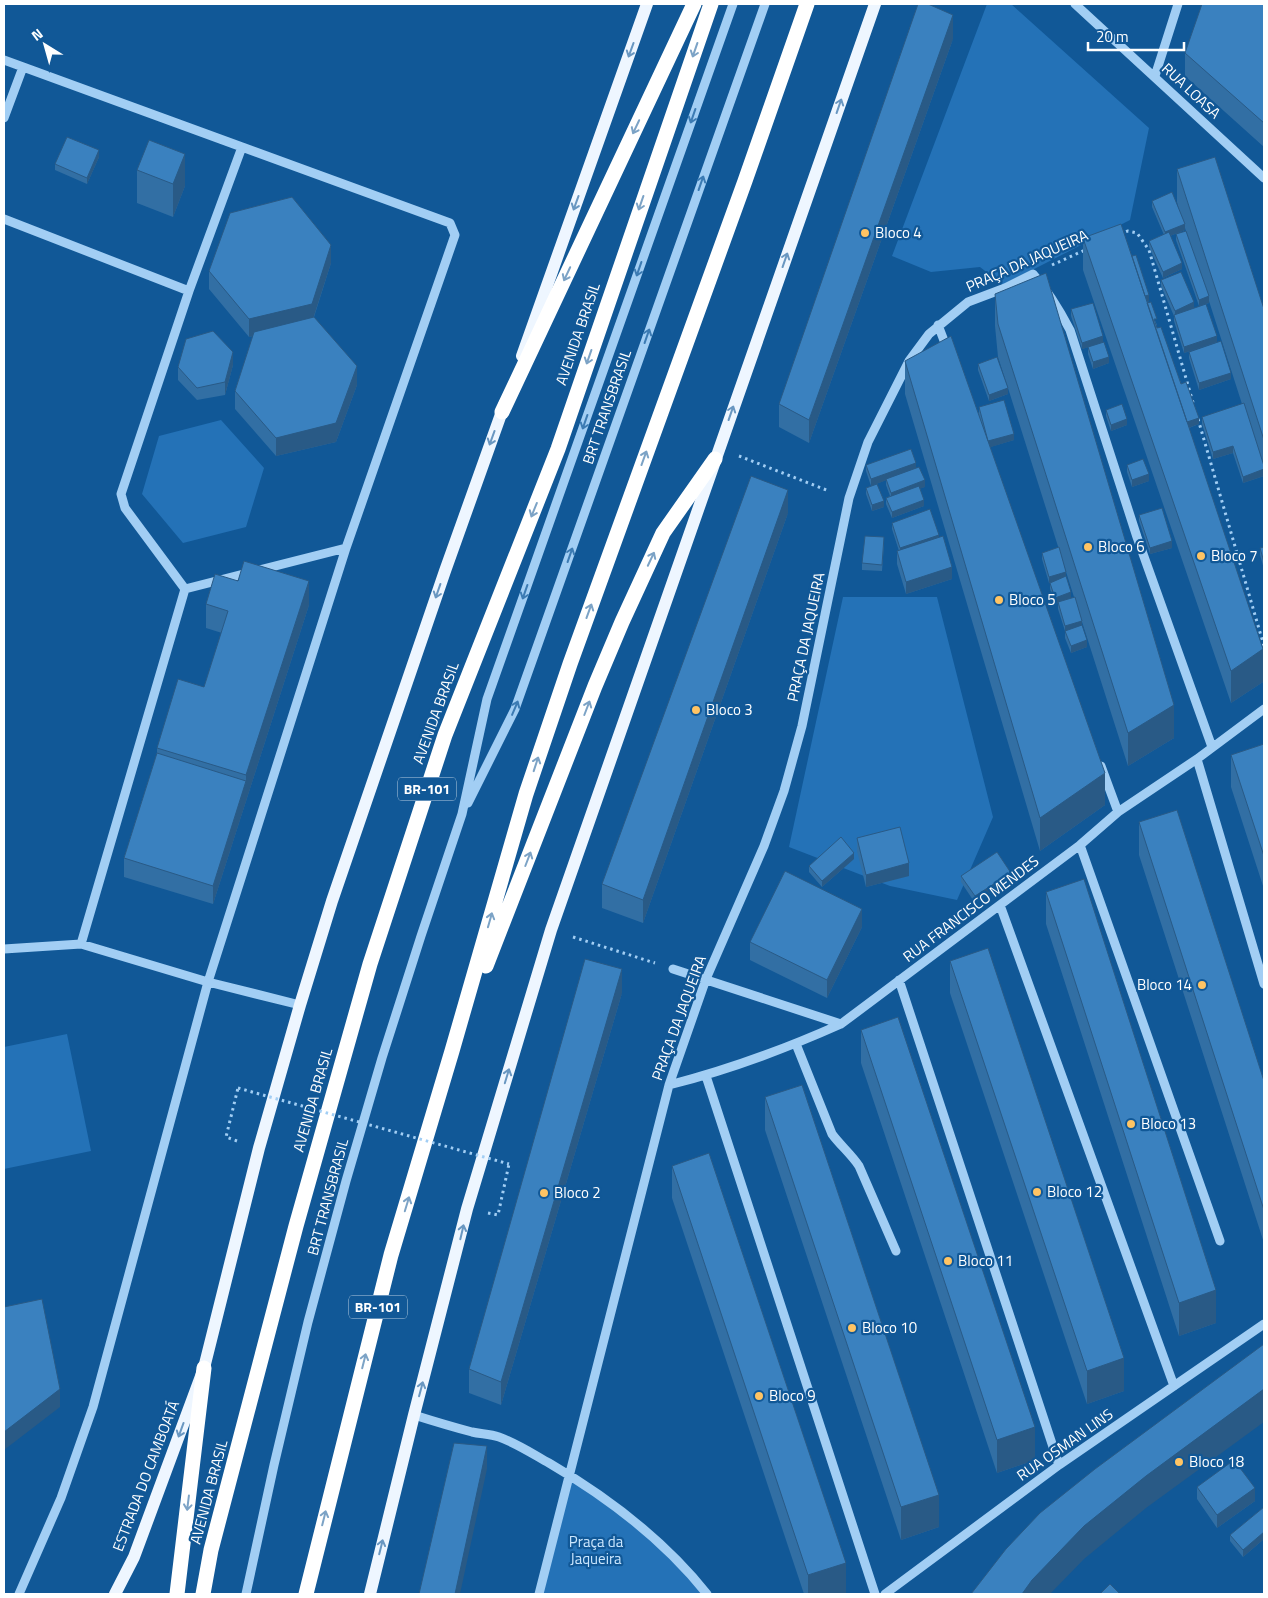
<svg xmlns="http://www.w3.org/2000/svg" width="1268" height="1598" viewBox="0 0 1268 1598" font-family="'Titillium Web',sans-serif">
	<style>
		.green { fill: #2472b7 }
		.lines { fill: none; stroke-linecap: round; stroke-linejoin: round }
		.path { stroke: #a2cef4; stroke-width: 3; stroke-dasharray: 2.5 4; stroke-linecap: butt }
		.minor { stroke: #a2cef4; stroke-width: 9 }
		.major { stroke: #eef6ff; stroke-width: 12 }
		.highway { stroke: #fff; stroke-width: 15 }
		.path-bridge { stroke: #a2cef4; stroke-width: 3; stroke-dasharray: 2.5 4; stroke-linecap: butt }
		.wall { fill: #326fa4 }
		.shaded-wall { fill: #295a86 }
		.building { fill: #3a81bf; stroke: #295a86 }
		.oneway { stroke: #6997c1 }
		.oneway2 { stroke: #7ca3c6 }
		.oneway3 { stroke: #3c7bb3 }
		.poi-dot { fill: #ffc464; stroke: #115897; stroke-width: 2 }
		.labels { text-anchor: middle; stroke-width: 4.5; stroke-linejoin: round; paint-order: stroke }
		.shield { fill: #115897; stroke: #b8cde0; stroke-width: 1 }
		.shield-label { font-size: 14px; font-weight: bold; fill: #fff }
		.street-label { font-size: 15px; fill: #fff; stroke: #115897 }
		.poi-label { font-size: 15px; fill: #fff; stroke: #115897; text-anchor: start }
		.park-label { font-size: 15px; fill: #cae6fe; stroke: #115897 }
	</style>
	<rect width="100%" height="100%" fill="#115897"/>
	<path class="green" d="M987 4H1011L1149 128 1130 220 1003 285 980 267 931 272 892 256Z
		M221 420 264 468 246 527 183 543 142 494 159 436Z
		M843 597H937L993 817 957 900 890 886 789 847Z
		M67 1034 91 1151 4 1169V1047Z
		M572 1478C618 1512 666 1548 702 1594H538Z"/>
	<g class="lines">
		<path class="path" d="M1120 234 1128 231 1137 233 1149 250 1194 406
			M1052 265 1085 250
			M1198 419 1264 646
			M739 456 829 491
			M573 937 655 963
			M237 1141 226 1137 238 1088
			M488 1213 498 1215 509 1164"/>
		<path class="minor" d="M1075 4 1264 178
			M4 60 450 223 455 235 346 548 208 982 81 944 4 949
			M1155 76 1178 4
			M4 118 23 67
			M4 219 189 291
			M938 325 948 351
			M185 589 346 548
			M1197 759 1264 984
			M1101 766 1118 812
			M468 803 515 709 765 4
			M1080 845 1220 1241
			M1000 905 1174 1386
			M81 944 185 589 125 508 121 494 189 291 242 147
			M673 969 841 1024
			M899 980 1059 1465
			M796 1044 832 1134C840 1145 851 1154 859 1166L896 1251
			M706 1076 875 1594
			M669 1085C728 1070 785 1049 841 1024L1080 845 1118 812 1197 759 1264 709
			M414 1415C433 1421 453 1427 472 1432 481 1434 490 1434 499 1437 516 1443 533 1454 549 1463 609 1498 664 1540 707 1594
			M19 1594 61 1498 93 1407 208 982 300 1005
			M246 1594 274 1465 308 1322 346 1181 382 1058 421 936 462 814 487 699 733 4
			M539 1594 669 1085 706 979 764 846 784 791 802 726 849 498 868 442 909 361 929 334 968 302 1005 288 1033 274C1048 291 1059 309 1070 330L1137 537 1212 747
			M885 1594 1059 1465 1264 1324"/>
		<path class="major" d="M522 356 647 4
			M115 1594 134 1557 204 1368 259 1148 300 1005 332 901 445 571 505 403
			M370 1594 414 1415 467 1209 551 930 875 4"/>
		<path class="highway" d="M502 412 694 4
			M486 966 595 686 622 622 663 533 715 459
			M177 1594 204 1368
			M203 1594 211 1550 296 1226 370 964 445 735 558 449 711 4
			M306 1594 391 1255 452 1051 526 794 570 664 745 181 807 4"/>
		<path class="path-bridge" d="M238 1088 509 1164"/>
	</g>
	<path class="wall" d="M1264 4V147L1185 76V53Z
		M953 39 809 443 779 427V404Z
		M99 157 87 184 55 170V164Z
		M1177 169 1263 307 1264 306V476L1243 483 1233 453 1213 459 1202 424V417L1242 404 1209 301V303L1199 306 1176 240V234L1186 231 1185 228V230L1170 236 1182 269 1163 278 1149 247V241L1164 235 1152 207V201L1179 210 1177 202Z
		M137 170 185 186 173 217 137 203Z
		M1083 238 1149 301 1147 302 1157 325H1156L1199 424 1189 428 1263 682 1231 703 1083 270Z
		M331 263 314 317 357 385 336 442 276 456 235 409V391L253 336 249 337 209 289V271Z
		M1161 280 1194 308 1217 342 1184 353 1174 321V316L1161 286Z
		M995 294 1174 738 1128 766 1076 603 1087 647 1071 653 1065 638V631L1058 609V603L1055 604 1050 589V583H1049L1042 559V553L1066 577 1071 598 1074 597 1008 388V394L989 401 978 370V364L1008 388 998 357 995 326Z
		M1071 309 1103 342 1109 363 1093 369 1088 354V347L1082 349 1071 316Z
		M1189 352 1231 379 1199 390 1189 358Z
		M905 361 979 413V407L1014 440 990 447 1105 805 1040 851 905 394Z
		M233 365 225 395 197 400 178 380V367Z
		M1106 410 1127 425 1111 431 1106 416Z
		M866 465 916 468 925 487 920 488 924 506 892 518 886 504V498L890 496 886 485V480L871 486 866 471Z
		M1127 465 1149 481 1132 487 1127 472Z
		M866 488 884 507 872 511 866 494Z
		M788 513 643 923 602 908V884Z
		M1139 515 1172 548 1150 554 1139 521Z
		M892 523 939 538 952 579 906 594 897 564V551H899L892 529Z
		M884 543 882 571 862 570V563Z
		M1264 547V569L1260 555V548Z
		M206 604 309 605 213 904 124 877V858L157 753V748L204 687 222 633 206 628Z
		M1264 744V889L1231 787V755Z
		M1139 822 1264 1081V1243L1139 855Z
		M857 838 909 876 866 887 857 851Z
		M854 859 822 887 809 872V866Z
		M961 876 1011 879 975 903 961 882Z
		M1046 892 1216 1323 1179 1336 1046 924Z
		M862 927 827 998 750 960V942Z
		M950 961 1124 1391 1087 1404 950 993Z
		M622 993 501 1405 469 1393V1369Z
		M861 1030 1035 1460 997 1473 861 1063Z
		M765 1097 939 1527 901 1540 765 1130Z
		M672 1166 846 1594H804L672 1198Z
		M1197 1487 1255 1501 1217 1528 1197 1499Z
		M1264 1507V1539L1243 1557 1230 1541V1535Z"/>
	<path class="shaded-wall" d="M953 15V39L809 443V420Z
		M99 150V157L87 184V178Z
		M185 154V186L173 217V184Z
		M1185 224V230L1165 238V232Z
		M331 245V263L312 322 249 337V319Z
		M1182 263V269L1163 278V272Z
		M1149 295V301L1137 305V299Z
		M1209 296V303L1199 306V300Z
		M1194 302V309L1175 317V311Z
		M1103 336V343L1082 349V343Z
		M1217 336V342L1184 353V347Z
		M233 352V365L225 395V382Z
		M1109 357V363L1093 369V362Z
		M357 366V385L336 442 276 456V438Z
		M1231 373V379L1199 390V383Z
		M1008 388V394L989 401V395Z
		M1199 418V424L1180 431V424Z
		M1127 419V425L1111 431V425Z
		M1014 434V440L988 448V441Z
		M1233 446V453L1213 459V452Z
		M916 463V469L871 486V479Z
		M1264 469V476L1243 483V477Z
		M1149 474V481L1132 487V480Z
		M925 480V487L891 499V493Z
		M788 490V513L643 923V900Z
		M924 500V506L892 518V512Z
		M884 501V507L872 511V505Z
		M939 535V541L900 554V548Z
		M1172 541V548L1150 554V548Z
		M952 567V579L906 594V582Z
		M1066 572V578L1049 583V577Z
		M309 581V605L213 904V886L246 781V775Z
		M1071 592V598L1055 604V598Z
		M1082 621V628L1065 633V626Z
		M1087 640V647L1071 653V646Z
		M1263 649V682L1231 703V671Z
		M1174 705V738L1128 766V733Z
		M1105 773V805L1040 851V818Z
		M854 853V859L822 887V881Z
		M909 863V876L866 887V875Z
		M1011 873V879L975 903V896Z
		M862 909V927L827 998V980Z
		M622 969V993L501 1405V1382Z
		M1216 1290V1323L1179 1336V1303Z
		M1124 1358V1391L1087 1404V1371Z
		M60 1389V1407L4 1450V1432Z
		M1264 1389V1422L1146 1508 1084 1559 1050 1594H1022L1032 1580 1084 1526 1146 1476Z
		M1035 1427V1460L997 1473V1440Z
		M487 1446V1469L460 1594H455Z
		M1255 1488V1501L1217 1528V1515Z
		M939 1495V1527L901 1540V1507Z
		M1264 1532V1539L1243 1557V1550Z
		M846 1563V1594H808V1575Z"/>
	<path class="building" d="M918 4H928L953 15 809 420 779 404Z
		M1202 4H1264V123L1185 53Z
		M67 137 99 150 87 178 55 164Z
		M149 140 185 154 173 184 137 170Z
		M1215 157 1264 309V440L1177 169Z
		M1172 192 1185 224 1165 232 1152 201Z
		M292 197 331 245 312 304 249 319 209 271 230 213Z
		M1121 224 1263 649 1231 671 1083 238Z
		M1186 231 1209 296 1199 300 1176 234Z
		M1169 232 1182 263 1163 272 1149 241Z
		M1136 255 1149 295 1145 296 1132 256Z
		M1181 272 1194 302 1175 311 1161 280Z
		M1046 273 1174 705 1128 733 998 324 995 294Z
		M1151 302 1157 319H1154L1157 328 1161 327 1181 384 1186 382 1199 418 1187 422 1147 303Z
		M1093 303 1103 336 1082 343 1071 309Z
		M1206 304 1217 336 1184 347 1174 315Z
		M314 317 357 366 336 423 276 438 235 391 254 332Z
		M213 331 233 352 225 382 197 388 178 367 186 339Z
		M951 336 1105 773 1040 818 905 361Z
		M1221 341 1231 373 1199 383 1189 352Z
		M1104 342 1109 357 1093 362 1088 347Z
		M997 357 1008 388 989 395 978 364Z
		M1004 400 1014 434 988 441 979 407Z
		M1244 403 1264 466V469L1243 477 1233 446 1213 452 1202 417Z
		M1122 404 1127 419 1111 425 1106 410Z
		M911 449 916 463 871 479 866 465Z
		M1143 459 1149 474 1132 480 1127 465Z
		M919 467 925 480 891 493 886 479Z
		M751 476 788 490 643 900 602 884Z
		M877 484 884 501 872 505 866 488Z
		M919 486 924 500 892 512 886 498Z
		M1162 508 1172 541 1150 548 1139 515Z
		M930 509 939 535 900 548 892 523Z
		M865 536 884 537 882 565 862 563Z
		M943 536 952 567 906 582 897 551Z
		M1059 547 1066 572 1049 577 1042 553Z
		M1264 547V562L1260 548Z
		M244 561 309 581 246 775 157 748 178 679 204 687 228 611 206 604 215 574 238 581Z
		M1066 576 1071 592 1055 598 1050 583Z
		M1075 597 1082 621 1065 626 1058 602Z
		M1082 625 1087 640 1071 646 1065 631Z
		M1264 744V856L1231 755Z
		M157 753 246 781 213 886 124 858Z
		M1177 810 1264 1081V1210L1139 822Z
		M900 827 909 863 866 875 857 838Z
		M841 837 854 853 822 881 809 866Z
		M997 852 1011 873 975 896 961 876Z
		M785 871 862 909 827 980 750 942Z
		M1084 879 1216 1290 1179 1303 1046 892Z
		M988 948 1124 1358 1087 1371 950 961Z
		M585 959 622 969 501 1382 469 1369Z
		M898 1017 1035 1427 997 1440 861 1030Z
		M802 1085 939 1495 901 1507 765 1097Z
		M709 1153 846 1563 808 1575 672 1166Z
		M42 1299 60 1389 4 1432V1307Z
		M1264 1344V1389L1146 1476 1084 1526 1032 1580 1022 1594H971L1006 1549 1040 1513 1095 1469Z
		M454 1443 487 1446 455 1594H419Z
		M1234 1460 1255 1488 1217 1515 1197 1487Z
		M1264 1507V1532L1243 1550 1230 1535Z
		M1110 1584 1120 1594H1100Z"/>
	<defs><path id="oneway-shaft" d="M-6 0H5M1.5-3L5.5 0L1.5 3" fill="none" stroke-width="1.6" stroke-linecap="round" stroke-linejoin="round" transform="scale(1.25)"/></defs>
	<g class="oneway">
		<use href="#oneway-shaft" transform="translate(631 50) rotate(110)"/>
		<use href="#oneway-shaft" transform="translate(839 106) rotate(-71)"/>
		<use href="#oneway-shaft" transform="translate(576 203) rotate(110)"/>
		<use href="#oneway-shaft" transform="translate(785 260) rotate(-71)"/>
		<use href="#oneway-shaft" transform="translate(731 413) rotate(-71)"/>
		<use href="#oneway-shaft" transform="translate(492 438) rotate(110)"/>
		<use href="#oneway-shaft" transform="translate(438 591) rotate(109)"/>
		<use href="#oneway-shaft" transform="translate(507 1076) rotate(-73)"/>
		<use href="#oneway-shaft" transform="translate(462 1232) rotate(-77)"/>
		<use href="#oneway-shaft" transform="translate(421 1389) rotate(-75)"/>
		<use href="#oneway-shaft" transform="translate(181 1430) rotate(110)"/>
		<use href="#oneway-shaft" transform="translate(381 1547) rotate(-76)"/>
	</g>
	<g class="oneway2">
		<use href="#oneway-shaft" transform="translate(695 50) rotate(109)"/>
		<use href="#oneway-shaft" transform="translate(636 127) rotate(115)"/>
		<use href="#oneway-shaft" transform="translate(641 203) rotate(109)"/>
		<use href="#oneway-shaft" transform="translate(567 274) rotate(115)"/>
		<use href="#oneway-shaft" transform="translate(589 357) rotate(109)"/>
		<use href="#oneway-shaft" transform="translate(644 458) rotate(-70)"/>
		<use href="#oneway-shaft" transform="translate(534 510) rotate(112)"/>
		<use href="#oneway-shaft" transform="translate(651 559) rotate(-65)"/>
		<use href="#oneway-shaft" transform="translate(589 611) rotate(-70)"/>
		<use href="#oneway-shaft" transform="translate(587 708) rotate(-69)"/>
		<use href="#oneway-shaft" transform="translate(536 764) rotate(-72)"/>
		<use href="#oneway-shaft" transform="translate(528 859) rotate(-69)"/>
		<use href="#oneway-shaft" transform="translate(490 920) rotate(-74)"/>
		<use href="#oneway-shaft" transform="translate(407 1204) rotate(-73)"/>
		<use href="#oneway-shaft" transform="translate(364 1361) rotate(-76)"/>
		<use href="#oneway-shaft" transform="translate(188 1503) rotate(97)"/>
		<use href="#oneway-shaft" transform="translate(324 1518) rotate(-76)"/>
	</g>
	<g class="oneway3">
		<use href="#oneway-shaft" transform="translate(693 116) rotate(109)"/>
		<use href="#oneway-shaft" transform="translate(701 183) rotate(-71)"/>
		<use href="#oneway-shaft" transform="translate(639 269) rotate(109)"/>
		<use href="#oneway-shaft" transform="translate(647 336) rotate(-71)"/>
		<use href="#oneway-shaft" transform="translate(585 422) rotate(109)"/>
		<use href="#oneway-shaft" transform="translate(570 555) rotate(-71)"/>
		<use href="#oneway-shaft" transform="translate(525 592) rotate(109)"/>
		<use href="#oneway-shaft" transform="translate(515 708) rotate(-67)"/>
	</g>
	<g class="poi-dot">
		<circle cx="865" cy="233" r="5"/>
		<circle cx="1088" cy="547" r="5"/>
		<circle cx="1201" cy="556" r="5"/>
		<circle cx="999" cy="600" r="5"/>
		<circle cx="696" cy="710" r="5"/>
		<circle cx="1202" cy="985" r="5"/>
		<circle cx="1131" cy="1124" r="5"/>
		<circle cx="1037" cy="1192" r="5"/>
		<circle cx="544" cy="1193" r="5"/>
		<circle cx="948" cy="1261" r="5"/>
		<circle cx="852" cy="1328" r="5"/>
		<circle cx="759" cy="1396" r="5"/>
		<circle cx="1179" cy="1462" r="5"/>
	</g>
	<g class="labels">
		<g class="shield">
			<rect x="398" y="777.5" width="58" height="23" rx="4"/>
			<rect x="349" y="1295.5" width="58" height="23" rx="4"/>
		</g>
		<g class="shield-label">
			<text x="427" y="794">BR-101</text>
			<text x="378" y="1312">BR-101</text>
		</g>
		<g class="street-label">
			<text transform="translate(1191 91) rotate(43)" y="5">RUA LOASA</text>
			<text transform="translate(1027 261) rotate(-24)" y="5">PRAÇA DA JAQUEIRA</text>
			<text transform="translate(578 334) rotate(-71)" y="5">AVENIDA BRASIL</text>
			<text transform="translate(607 407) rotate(-71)" y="5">BRT TRANSBRASIL</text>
			<text transform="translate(806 637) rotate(-78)" y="5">PRAÇA DA JAQUEIRA</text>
			<text transform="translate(436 713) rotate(-70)" y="5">AVENIDA BRASIL</text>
			<text transform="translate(971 909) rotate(-37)" y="5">RUA FRANCISCO MENDES</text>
			<text transform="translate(679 1018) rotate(-70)" y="5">PRAÇA DA JAQUEIRA</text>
			<text transform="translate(313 1100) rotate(-74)" y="5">AVENIDA BRASIL</text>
			<text transform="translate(328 1197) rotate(-75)" y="5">BRT TRANSBRASIL</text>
			<text transform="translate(1065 1445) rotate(-35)" y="5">RUA OSMAN LINS</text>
			<text transform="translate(146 1476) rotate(-69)" y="5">ESTRADA DO CAMBOATÁ</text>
			<text transform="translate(209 1492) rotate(-75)" y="5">AVENIDA BRASIL</text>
		</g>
		<g class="poi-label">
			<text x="875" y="238">Bloco 4</text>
			<text x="1098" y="552">Bloco 6</text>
			<text x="1211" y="561">Bloco 7</text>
			<text x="1009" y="605">Bloco 5</text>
			<text x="706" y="715">Bloco 3</text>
			<text x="1192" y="990" text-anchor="end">Bloco 14</text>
			<text x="1141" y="1129">Bloco 13</text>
			<text x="1047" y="1197">Bloco 12</text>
			<text x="554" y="1198">Bloco 2</text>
			<text x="958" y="1266">Bloco 11</text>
			<text x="862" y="1333">Bloco 10</text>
			<text x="769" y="1401">Bloco 9</text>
			<text x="1189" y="1467">Bloco 18</text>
		</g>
		<g class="park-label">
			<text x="596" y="1547">Praça da<tspan x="596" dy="17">Jaqueira</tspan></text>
		</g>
	</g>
	<rect width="1268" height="1598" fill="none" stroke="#ffffff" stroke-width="10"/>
	<g transform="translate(45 45) rotate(323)" stroke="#115897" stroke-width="4" paint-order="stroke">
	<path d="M0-4L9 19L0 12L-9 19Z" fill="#ffffff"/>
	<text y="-8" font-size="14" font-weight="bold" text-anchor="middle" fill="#ffffff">N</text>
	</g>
	<path d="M1088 42v8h96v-8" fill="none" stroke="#ffffff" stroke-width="2.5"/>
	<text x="1096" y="42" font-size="15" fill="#ffffff" stroke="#115897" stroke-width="4" paint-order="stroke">20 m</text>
</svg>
